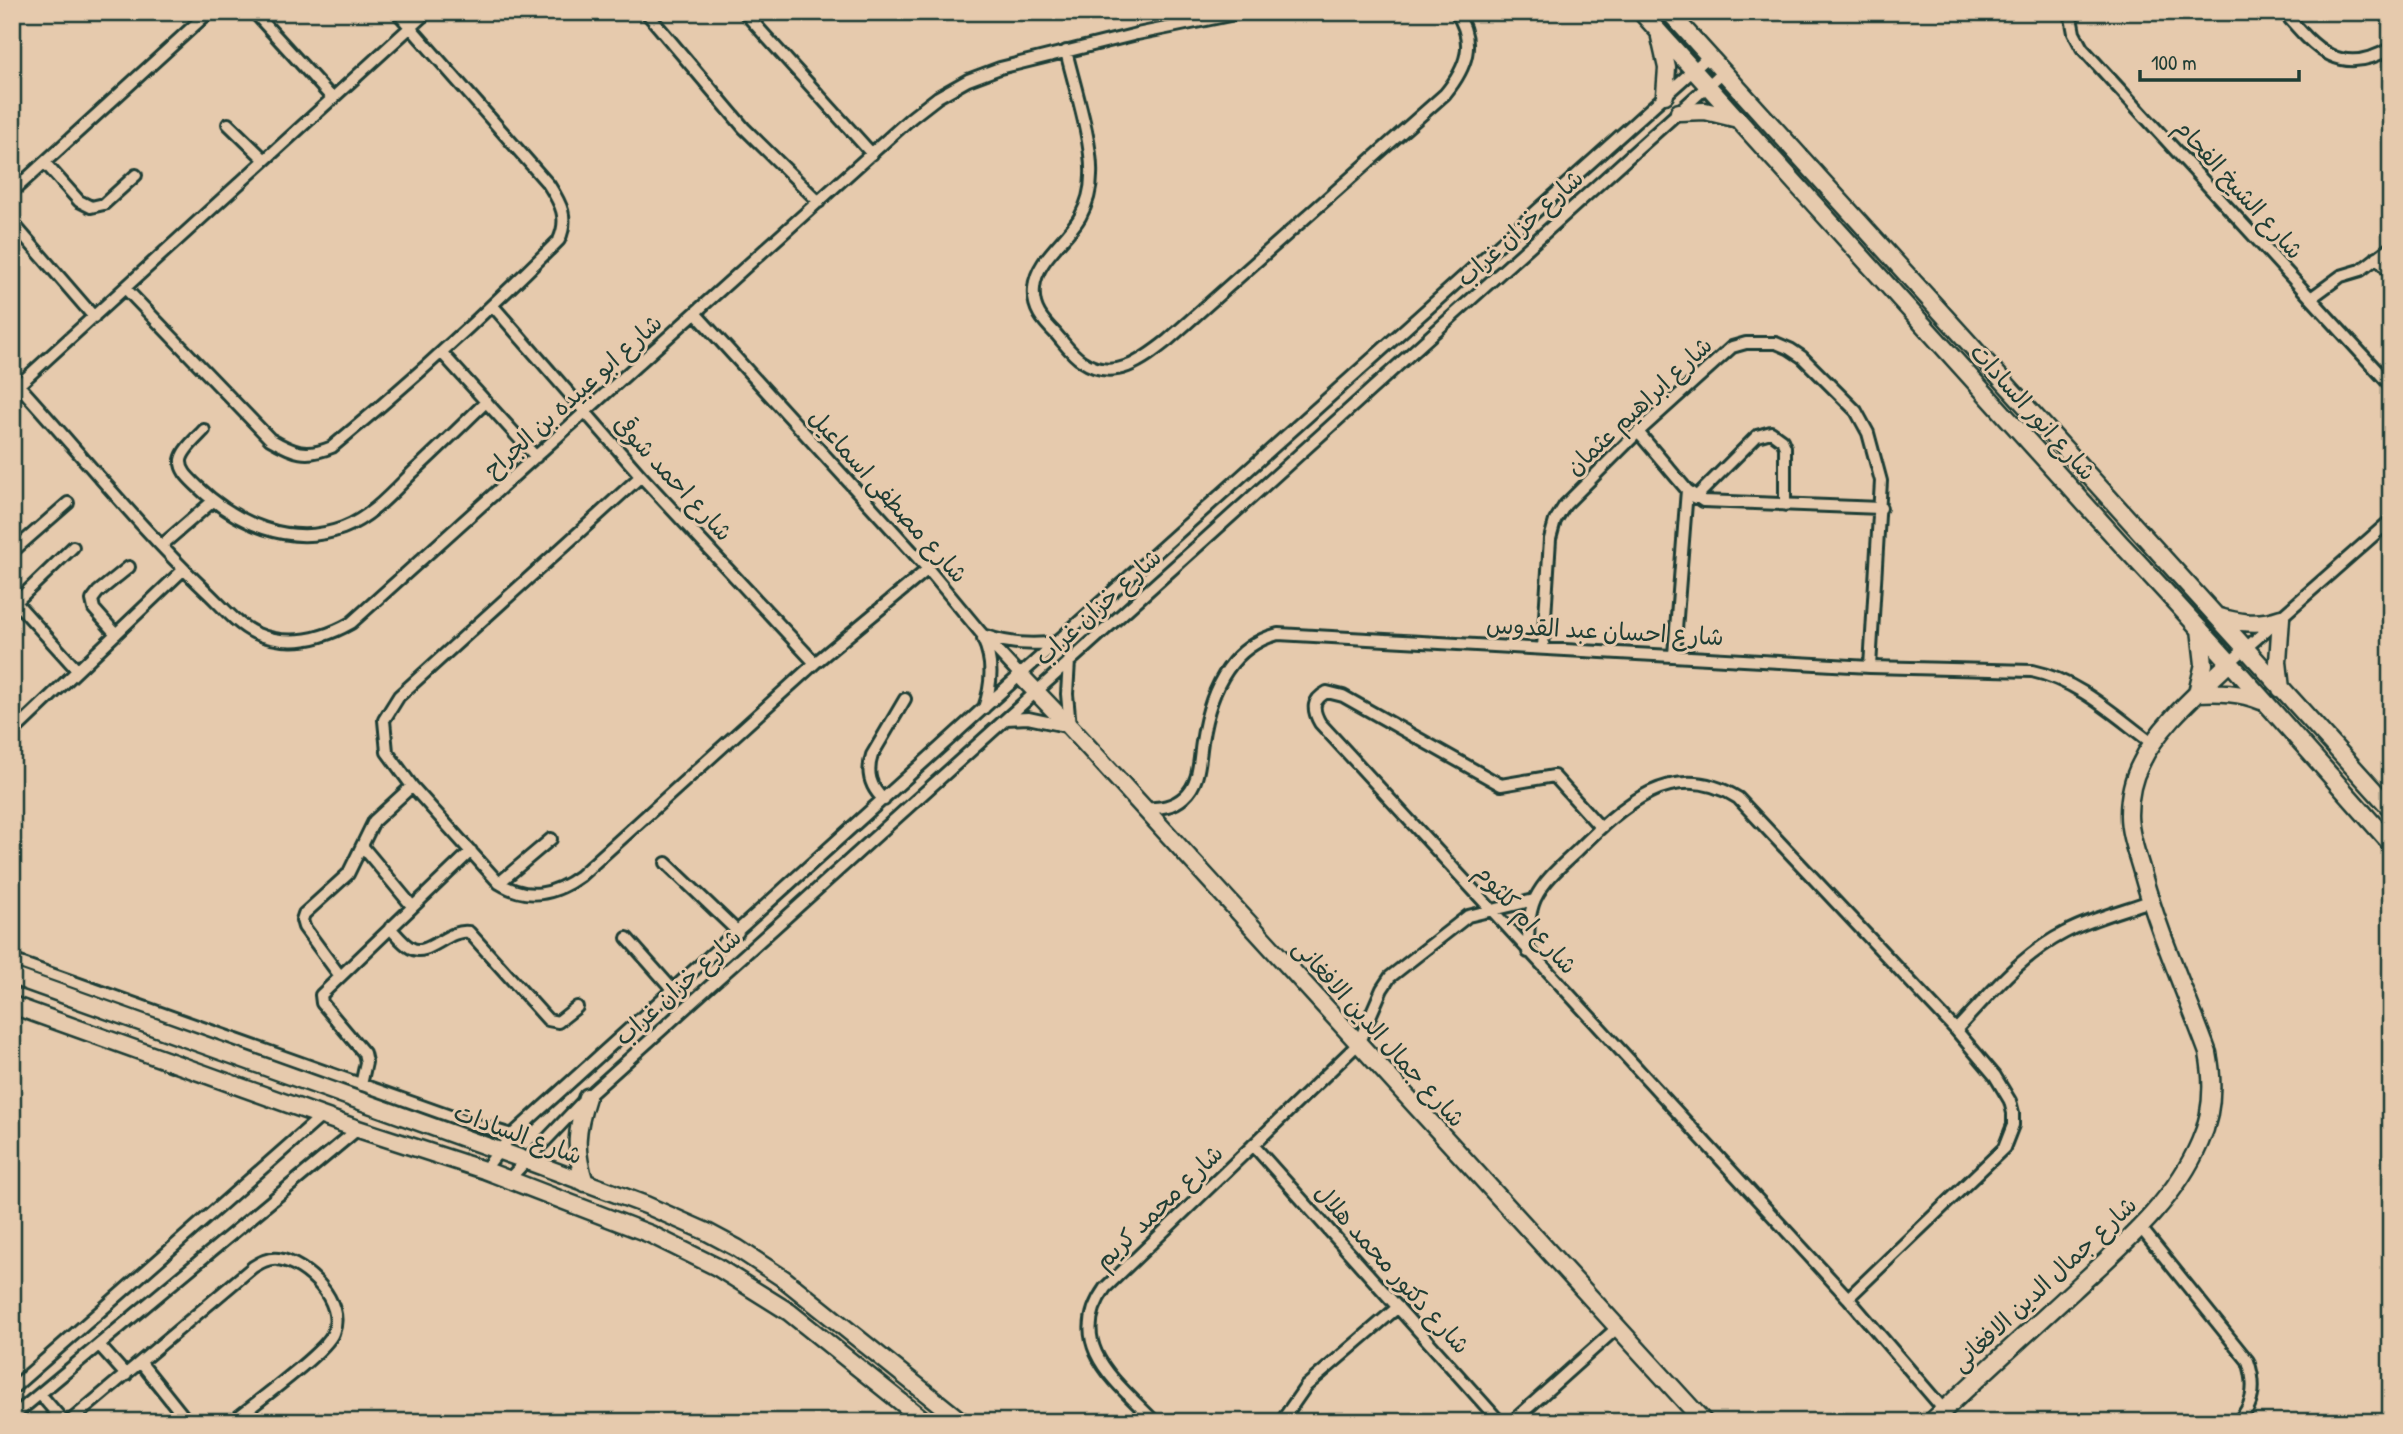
<svg xmlns="http://www.w3.org/2000/svg" width="2403" height="1434" viewBox="0 0 2403 1434" font-family="'Patrick Hand','Playpen Sans Arabic',sans-serif">
	<style>
		.lines { fill: none; stroke-linecap: round; stroke-linejoin: round }
		.street-casing { stroke: #1f3d34; stroke-width: 16 }
		.secondary-casing { stroke: #1f3d34; stroke-width: 21 }
		.street { stroke: #e6caad; stroke-width: 10 }
		.secondary { stroke: #e6caad; stroke-width: 16 }
		.labels { text-anchor: middle; stroke-width: 6; stroke-linejoin: round; paint-order: stroke }
		.street-label { font-size: 24px; fill: #1f3d34; stroke: #e6caad }
	</style>
	<rect width="100%" height="100%" fill="#e6caad"/>
	<filter id="ink" filterUnits="userSpaceOnUse"><feTurbulence type="fractalNoise" baseFrequency=".0143" numOctaves="2"/><feDisplacementMap in="SourceGraphic" scale="14" xChannelSelector="R" yChannelSelector="G"/><feConvolveMatrix kernelMatrix="1 2 1 2 8 2 1 2 1" color-interpolation-filters="sRGB"/></filter>
	<g filter="url(#ink)">
		<g class="lines">
			<defs>
				<path id="street" d="M254 12 333 99
					M646 12 744 128 819 202
					M744 12 872 154
					M2070 12 2074 33 2082 48 2391 386
					M2284 12C2315 49 2341 78 2391 48
					M1066 51C1074 85 1093 143 1091 176 1091 190 1086 206 1080 217 1066 241 1036 260 1034 288 1032 309 1043 321 1056 334 1064 343 1072 355 1082 361 1114 383 1144 359 1168 340L1445 94C1467 67 1476 42 1456 12
					M228 124 265 160
					M45 163 79 201 91 207 104 204 136 175
					M12 192 209 12
					M12 222 94 317
					M2377 257 2391 274
					M125 288 270 439C294 453 306 458 332 447 411 382 486 313 559 240 569 218 561 204 549 185L397 12
					M2311 298 2341 276 2361 270 2391 247
					M493 306 641 476 815 663
					M696 314 928 569 981 633 1020 675
					M442 353 536 457
					M12 378C77 449 137 525 206 591 221 605 236 624 255 633 288 647 321 640 351 623L911 118 938 97 968 80 1000 68 1137 34 1245 12
					M12 391 427 12
					M204 430C197 438 183 449 181 460 180 471 190 479 197 486 235 523 290 548 343 528 371 517 392 493 413 472 438 449 462 425 486 402
					M1638 432 1687 490 1703 501 1881 508
					M641 476 399 696 384 720 387 752 412 786 499 883C528 901 554 895 580 876L815 663 928 569
					M1695 498 1757 436 1771 432 1782 440 1785 447V505
					M162 545 213 501
					M12 552 68 503
					M12 598 77 670
					M16 602 73 547
					M116 634 94 609 92 600 98 592 129 567
					M986 636C1010 645 1034 645 1059 642
					M983 639C994 662 992 685 984 708
					M1543 648 1550 539 1555 521 1565 505 1638 432 1732 347 1746 343H1776L1790 349 1802 357 1856 411 1868 433 1881 481 1870 667
					M1674 655 1687 490
					M2229 663 2391 520
					M1006 719 1028 718 1070 727 1067 694 1069 661
					M12 733 183 570
					M884 800C870 787 866 773 872 755L905 699
					M1143 809C1158 808 1172 808 1184 797 1200 783 1199 761 1202 742 1209 695 1228 647 1278 634L1870 667 2032 671C2079 681 2114 715 2152 743
					M1600 827 1554 776 1501 785 1343 696 1327 692C1312 700 1312 709 1320 723L1848 1298 1944 1410
					M363 847 412 906
					M666 863 738 932
					M499 883 551 839
					M390 928C396 934 403 944 411 948 427 958 449 928 469 932L548 1020 558 1022 577 1007
					M627 938 673 990
					M1528 952C1528 935 1528 915 1535 899 1544 880 1562 865 1577 851 1622 806 1673 757 1738 798L1956 1030 1995 1076 2010 1101 2013 1113V1125L2004 1148 1848 1298
					M12 960 461 1120 512 1135
					M340 976 304 927 302 920 304 914 348 874 374 821 412 786
					M1956 1030C1989 995 2021 955 2064 933 2090 919 2122 911 2150 901
					M361 1085 366 1062 364 1053 322 1003 321 995 471 851
					M1253 1145 1500 1422
					M484 1170 512 1135 1020 675 1709 56
					M508 1180 587 1097 1723 72
					M2141 1228 2248 1361C2256 1384 2255 1405 2237 1422
					M100 1346 126 1375
					M141 1363 188 1422
					M12 1389 323 1115
					M40 1394 64 1422
					M12 1417 358 1129
					M69 1422 253 1267C261 1262 268 1258 278 1259 307 1263 346 1303 333 1333 326 1352 251 1406 232 1422
					M1155 1422C1118 1383 1064 1345 1105 1288L1358 1044 1382 989 1390 977 1468 916 1534 900
					M1281 1422 1306 1386 1398 1307
					M1512 1422 1618 1327"/>
				<path id="secondary" d="M1641 12 2122 545C2214 642 2302 744 2391 844
					M1669 12 2391 809
					M1660 37 1667 68 1665 95
					M1679 112 1705 111 1738 119
					M2216 616C2239 623 2258 626 2281 618L2278 662 2281 689
					M2200 629 2204 664 2197 693C2219 692 2240 692 2261 701
					M1020 675 1070 727 1704 1422
					M12 976 525 1160 646 1205 707 1232 737 1248 784 1279 962 1422
					M12 1005 358 1129 484 1170 650 1234 717 1267 789 1312 926 1422
					M585 1183C574 1149 576 1131 587 1097
					M1931 1422C1978 1378 2025 1335 2073 1291 2120 1247 2174 1203 2200 1142 2213 1113 2214 1084 2208 1053 2186 993 2159 934 2142 872 2137 854 2129 834 2129 815 2129 798 2133 778 2141 763 2158 726 2200 691 2229 663"/>
			</defs>
			<use href="#street" class="street-casing"/>
			<use href="#secondary" class="secondary-casing"/>
			<use href="#street" class="street"/>
			<use href="#secondary" class="secondary"/>
		</g>
	</g>
	<g class="labels">
		<g class="street-label">
			<text transform="translate(2239 189) rotate(48)" y="8">شارع الشيخ الفحام</text>
			<text transform="translate(1520 228) rotate(-42)" y="8">شارع خزان غراب</text>
			<text transform="translate(573 396) rotate(-42)" y="8">شارع ابو عبيده بن الجراح</text>
			<text transform="translate(1639 406) rotate(-43)" y="8">شارع ابراهيم عثمان</text>
			<text transform="translate(2033 412) rotate(48)" y="8">شارع انور السادات</text>
			<text transform="translate(673 478) rotate(47)" y="8">شارع احمد شوقى</text>
			<text transform="translate(888 496) rotate(48)" y="8">شارع مصطفى اسماعيل</text>
			<text transform="translate(1098 607) rotate(-42)" y="8">شارع خزان غراب</text>
			<text transform="translate(1605 631) rotate(3)" y="8">شارع احسان عبد القدوس</text>
			<text transform="translate(1526 919) rotate(48)" y="8">شارع ام كلثوم</text>
			<text transform="translate(678 987) rotate(-42)" y="8">شارع خزان غراب</text>
			<text transform="translate(1379 1033) rotate(48)" y="8">شارع جمال الدين الافغانى</text>
			<text transform="translate(518 1134) rotate(20)" y="8">شارع السادات</text>
			<text transform="translate(1159 1207) rotate(-44)" y="8">شارع محمد كريم</text>
			<text transform="translate(1392 1269) rotate(48)" y="8">شارع دكتور محمد هلال</text>
			<text transform="translate(2044 1284) rotate(-43)" y="8">شارع جمال الدين الافغانى</text>
		</g>
	</g>
	<rect width="2403" height="1434" fill="none" stroke="#e6caad" stroke-width="42"/>
	<rect x="21" y="21" width="2361" height="1392" fill="none" stroke="#1f3d34" stroke-width="2.5" filter="url(#ink)"/>
	<path d="M2140 70v10h159v-10" fill="none" stroke="#1f3d34" stroke-width="3.5"/>
	<text x="2151" y="70" font-size="21" fill="#1f3d34" stroke="#e6caad" stroke-width="5" paint-order="stroke">100 m</text>
</svg>
